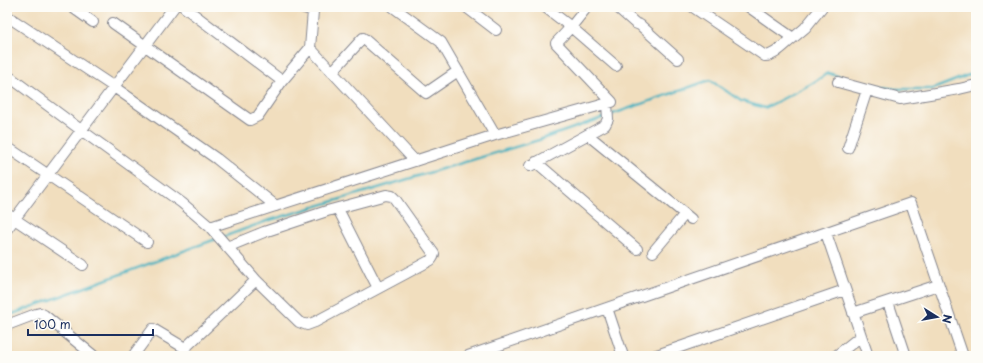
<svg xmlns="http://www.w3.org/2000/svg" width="983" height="363" viewBox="0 0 983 363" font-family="'Playpen Sans',sans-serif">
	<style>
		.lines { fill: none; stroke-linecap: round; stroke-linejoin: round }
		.stream { stroke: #41afbd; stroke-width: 2.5 }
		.minor-casing { stroke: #86868e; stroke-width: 12 }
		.minor { stroke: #fff; stroke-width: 10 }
	</style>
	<rect width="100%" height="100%" fill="#fdfcf7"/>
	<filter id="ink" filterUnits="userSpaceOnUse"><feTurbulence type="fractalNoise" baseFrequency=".025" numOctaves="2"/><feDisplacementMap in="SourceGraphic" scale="8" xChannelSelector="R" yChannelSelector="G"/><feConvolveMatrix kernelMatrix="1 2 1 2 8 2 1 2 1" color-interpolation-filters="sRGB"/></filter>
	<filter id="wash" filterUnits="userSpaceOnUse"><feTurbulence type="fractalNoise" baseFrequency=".012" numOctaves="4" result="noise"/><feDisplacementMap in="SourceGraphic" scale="16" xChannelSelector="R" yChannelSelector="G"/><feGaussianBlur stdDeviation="0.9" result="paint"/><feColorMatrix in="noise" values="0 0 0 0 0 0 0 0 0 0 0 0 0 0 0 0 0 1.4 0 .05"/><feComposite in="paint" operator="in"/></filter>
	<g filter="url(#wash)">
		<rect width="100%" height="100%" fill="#f1debe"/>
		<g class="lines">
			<path class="stream" d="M862 84 895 89H933L976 72
				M610 115 710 80 741 101 765 108 811 84 828 73 857 82
				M223 237 267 221 539 140 605 117
				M7 316 216 239"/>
		</g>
	</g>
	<g filter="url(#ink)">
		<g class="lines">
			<defs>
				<path id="minor" d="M72 7 93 22
					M302 7 313 11 315 7
					M393 7 441 42 495 135
					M466 7 496 30
					M545 7 571 27 616 66
					M617 7 635 23 640 25 678 59
					M693 7 765 56C775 56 785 44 793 38
					M749 7 770 22 793 38 805 28 822 7
					M7 16 114 87 217 159 276 206
					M113 23 250 120 258 116 282 81 184 7
					M310 48 415 161
					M332 72 363 38 426 93 458 71
					M7 75 81 130 182 203 210 227 256 280 299 322 307 325 315 322 431 260 433 257 434 254 395 199 392 196 386 195 327 211 264 232 227 247
					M282 81 310 48 313 11
					M838 82 900 99 959 89 976 85
					M588 135 691 219
					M7 147 147 242
					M848 148 867 90
					M536 162 637 249
					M530 166 605 125 608 119 607 103
					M338 209 378 288
					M7 214 83 265
					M210 227 495 135 612 102 556 43 571 27 587 7
					M7 229 174 7
					M826 233 868 356
					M653 252 685 214
					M888 302 906 356
					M607 308 623 356
					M853 313 938 285
					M7 325 36 314 40 313 44 315 94 356
					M133 356 153 329 185 348 256 280
					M468 356 911 203 963 356
					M654 356 845 290
					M836 356 861 336"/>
			</defs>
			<use href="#minor" class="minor-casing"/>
			<use href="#minor" class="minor"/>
		</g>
	</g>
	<rect width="983" height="363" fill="none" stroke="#fdfcf7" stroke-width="24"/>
	<g transform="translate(937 317) rotate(101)" stroke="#fdfcf7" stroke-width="3" paint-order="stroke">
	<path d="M0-3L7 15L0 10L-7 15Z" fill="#1b2f5e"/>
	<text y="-6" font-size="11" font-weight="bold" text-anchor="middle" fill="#1b2f5e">N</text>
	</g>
	<path d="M28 329v6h125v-6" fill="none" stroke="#1b2f5e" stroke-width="2"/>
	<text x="34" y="329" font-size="12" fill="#1b2f5e" stroke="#fdfcf7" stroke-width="3" paint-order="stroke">100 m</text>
</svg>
